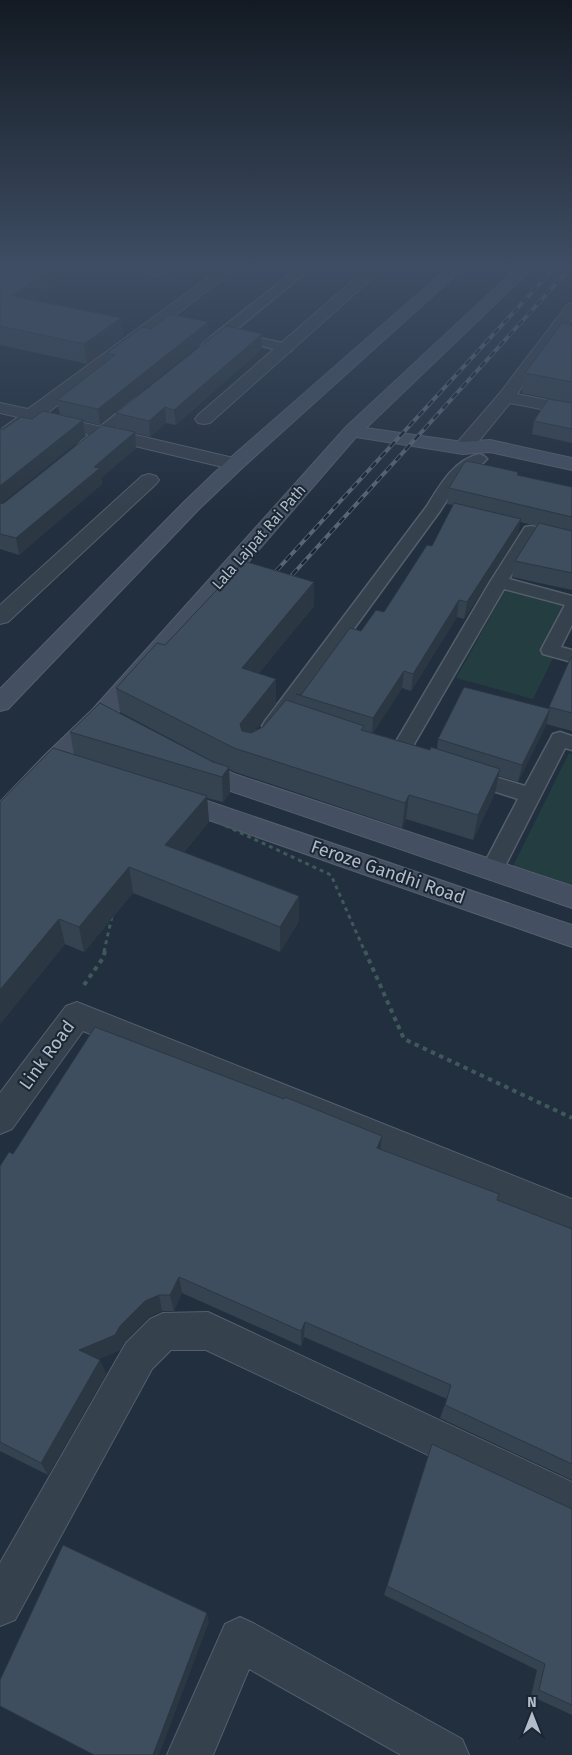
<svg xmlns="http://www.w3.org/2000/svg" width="572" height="1755" viewBox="0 0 572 1755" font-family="'Fira Sans',sans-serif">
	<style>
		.green { fill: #243d40 }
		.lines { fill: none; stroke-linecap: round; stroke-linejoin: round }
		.lane-casing { stroke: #545f6c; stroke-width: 3 }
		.street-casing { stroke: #545f6c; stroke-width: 2 }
		.secondary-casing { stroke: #545f6c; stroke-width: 2 }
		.path-far1 { stroke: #3f595a; stroke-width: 3; stroke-dasharray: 4 4; stroke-linecap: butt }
		.path { stroke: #3f595a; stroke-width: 4; stroke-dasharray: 4.5 4.5; stroke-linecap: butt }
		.lane { fill: #36414e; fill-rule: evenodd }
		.street { fill: #36414e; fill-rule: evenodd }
		.secondary { fill: #445062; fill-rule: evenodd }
		.rail-casing { stroke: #586576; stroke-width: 4 }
		.rail { stroke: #1b2633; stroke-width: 2.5; stroke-dasharray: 7; stroke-linecap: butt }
		.path-bridge-far1 { stroke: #3f595a; stroke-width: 3; stroke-dasharray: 4 4; stroke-linecap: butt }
		.path-bridge { stroke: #3f595a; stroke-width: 4; stroke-dasharray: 4.5 4.5; stroke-linecap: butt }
		.wall { fill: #354351 }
		.shaded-wall { fill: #2b3742 }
		.building { fill: #3e4e5e; stroke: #2b3742 }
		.labels { text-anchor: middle; stroke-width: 4; stroke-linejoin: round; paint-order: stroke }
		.far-street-label { font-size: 15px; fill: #b2bcca; stroke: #1b2633 }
		.street-label { font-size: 18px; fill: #b2bcca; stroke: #1b2633 }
	</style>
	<rect width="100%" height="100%" fill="#222f3f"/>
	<path class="green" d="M505 591 572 608V620L533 699 456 678Z
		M569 753 572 754V888L512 868Z"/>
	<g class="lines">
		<defs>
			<path id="lane" d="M302 265H315L233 332 291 345 293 348 291 351 286 352 227 337 213 349H203L201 346 203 343Z
				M141 397 146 398 148 401 146 404 91 448H81L78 445 81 442 136 398Z
				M479 454 484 456 487 459 484 462 461 478 440 511 279 731 272 733 265 731 262 726 265 721 427 506C440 485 453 461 479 454Z
				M531 526 537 527 539 531 509 579 572 596V625L561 647 572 650V662L543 654 541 650 565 605 504 589 406 758 399 760 374 753 371 748 374 743 381 741 394 745 490 582 525 527Z
				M560 732 572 736V750L565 748 500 876 492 878 484 876 481 870 518 799 462 781 459 776 462 771 469 769 525 786 553 734Z"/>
			<path id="street" d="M225 265H241L46 414 242 460 244 464 242 468 235 470 35 422 6 443 0 444V430L18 417 0 413V403L28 409Z
				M371 265H387L210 423 204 424 198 423 195 419 198 415Z
				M572 303V319L517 394 572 405V415L510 403 470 452 463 454 456 452 454 448 456 444 500 393 567 305Z
				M149 474 156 476 159 480 156 484 8 622 0 624V605L142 476Z
				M77 1002 572 1199V1231L83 1031 12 1129 0 1134V1093L66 1006Z
				M208 1312 572 1482V1523L206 1350H171L152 1369 15 1620 0 1626V1563L126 1343 150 1319 163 1313Z
				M240 1617 255 1624 462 1739 469 1755H401L249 1669 213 1755H167L225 1624Z"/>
			<path id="secondary" d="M451 265H467L242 468 198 510 8 709 0 711V689L184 502 228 460Z
				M520 265H536L366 428 463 442 490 440 572 458V470L490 452 463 454 356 437 111 721 62 768 9 825 0 827V802L44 756 93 709 346 427Z
				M196 756 234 774 572 886V908L216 786 187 771 183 765 187 759Z
				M172 789 572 925V947L163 804 159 798 163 792Z"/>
		</defs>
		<use href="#lane" class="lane-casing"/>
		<use href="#street" class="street-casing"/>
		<use href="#secondary" class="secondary-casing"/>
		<path class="path-far1" d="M104 952 112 916"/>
		<path class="path" d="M84 985 103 958 105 951"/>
		<use href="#lane" class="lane"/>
		<use href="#street" class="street"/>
		<use href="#secondary" class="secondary"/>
		<defs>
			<path id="rail" d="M267 581 557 265
				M283 585 572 266"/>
		</defs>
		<use href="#rail" class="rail-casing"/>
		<use href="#rail" class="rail"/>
		<path class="path-bridge-far1" d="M211 819 331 875 365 952"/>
		<path class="path-bridge" d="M365 951 404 1039 572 1118"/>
	</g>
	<path class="wall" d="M0 265H56L59 284 36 300 121 318 123 337 87 364 0 345Z
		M90 265H195L174 281Z
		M572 325V443L532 434 534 421 570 403 522 393 525 373Z
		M151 329 209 337 100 425 83 421 85 436 0 504 4 503 118 429 116 413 262 334V349L176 425 166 423 150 437 135 433 136 448 101 478 102 484 19 555 0 549V429L32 419 60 415 57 400 108 361 107 353Z
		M518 472V476L572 487V590L512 577 515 561 537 526 520 522 518 535 464 619 457 617 411 691 402 688 373 733 430 750 437 749 438 739 549 709 572 658V731L546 724 518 782 499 776 495 793 473 840 406 819 402 828 235 772 229 769 230 793 223 802 207 798 209 822 184 852 299 921 280 952 133 893 84 952 65 944 0 1024 74 755 70 732 216 763 120 712 116 688 165 645 314 582V606L259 673 276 704 254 731 263 727 296 704V694L301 695 361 631 384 612 432 546 453 505 447 504 449 488Z
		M381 1149 497 1200 572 1229V1480L440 1418 447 1399 304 1337 301 1346 182 1293 174 1311H162L149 1317 125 1342 120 1350 99 1359 106 1374 48 1475 0 1451V1166L13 1154Z
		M428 1457 572 1509V1715L531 1696 537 1670 384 1595Z"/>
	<path class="shaded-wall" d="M56 265 59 284 15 315 12 296Z
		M173 265H195L174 281Z
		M121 318 123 337 87 364 84 344Z
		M208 322 209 337 100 425 98 409Z
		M262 334V349L176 425 174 410Z
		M165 407 166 423 150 437 149 421Z
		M83 420 85 436 0 505V486Z
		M135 432 136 448 101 478 102 484 19 555 16 538 94 467Z
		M521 519 518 535 464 619 467 602Z
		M314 582V606L243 692 242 668Z
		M459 600 457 617 411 691 413 674Z
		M404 671 402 688 372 735 373 718Z
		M276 679V704L241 749 240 724Z
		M550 709 546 726 518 782 522 765Z
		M229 767 230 793 223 802 222 777Z
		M500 769 495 793 473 840 478 815Z
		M409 795 406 819 402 828 405 803Z
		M207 796 209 822 168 870 165 845Z
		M129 867 133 893 84 952 79 927Z
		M299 896V921L280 952V927Z
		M59 919 65 944 0 1024V990Z
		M382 1136 380 1154 377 1148Z
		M179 1277 182 1293 174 1311 170 1295Z
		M159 1295 162 1311 149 1317 125 1342 120 1350 85 1365 79 1350 120 1326 145 1301Z
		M305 1322 304 1337 301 1346V1331Z
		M100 1360 106 1374 48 1475 41 1463Z
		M207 1613 209 1622 159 1755H153Z"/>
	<path class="building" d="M0 265H56L12 296 121 318 84 344 0 326Z
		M170 314 208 322 98 409 57 400 115 355 107 353 142 327 151 329Z
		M562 323 572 325V382L525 373Z
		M226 326 262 334 174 410 165 407 149 421 116 413Z
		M548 399 572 403V429L534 421Z
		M43 411 83 420 0 486V429H4L21 417 32 419Z
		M102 425 135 432 94 467 100 468 16 538 0 534V504L4 503Z
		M467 461 518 472 517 475 572 487V517L449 488 464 463Z
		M454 503 521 519 467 602 459 600 413 674 404 671 373 718 296 694 301 695 350 628 361 631 376 610 384 612 427 545 432 546Z
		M539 523 572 531V573L515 561Z
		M244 561 314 582 242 668 276 679 240 724 242 731 251 733 263 727 286 700 364 726 361 730 430 750 431 747 500 769 478 815 409 795 405 803 234 748 116 688 157 643 165 645Z
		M571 657 572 658V713L549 707Z
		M464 687 550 709 522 765 438 739Z
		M100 703 213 762 229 767 222 777 70 732Z
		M53 748 207 796 165 845 299 896 280 927 129 867 79 927 59 919 0 990V802Z
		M95 1027 284 1099 285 1097 382 1136 377 1148 499 1194 497 1200 572 1229V1464L445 1405 451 1385 305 1322 301 1331 179 1277 170 1295H159L145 1301 120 1326 115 1335 79 1350 100 1360 41 1463 0 1442V1166L9 1152 13 1154Z
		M432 1444 572 1509V1705L539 1690 545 1664 387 1586Z
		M63 1545 207 1613 153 1755H94L0 1706V1680Z"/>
	<linearGradient id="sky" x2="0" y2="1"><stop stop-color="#131a23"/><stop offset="0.52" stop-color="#3e4d63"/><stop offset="1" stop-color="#3e4d63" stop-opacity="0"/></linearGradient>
	<rect width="572" height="511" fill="url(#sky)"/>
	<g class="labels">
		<g class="far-street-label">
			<text transform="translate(259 537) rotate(-49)" y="5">Lala Lajpat Rai Path</text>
		</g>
		<g class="street-label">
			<text transform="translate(388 872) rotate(19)" y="6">Feroze Gandhi Road</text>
			<text transform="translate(47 1055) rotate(-54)" y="6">Link Road</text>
		</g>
	</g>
	<g transform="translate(532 1715)" stroke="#1b2633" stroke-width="4" paint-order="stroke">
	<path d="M0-4L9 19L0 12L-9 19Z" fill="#b2bcca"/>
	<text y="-8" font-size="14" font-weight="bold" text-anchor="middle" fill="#b2bcca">N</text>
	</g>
</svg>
